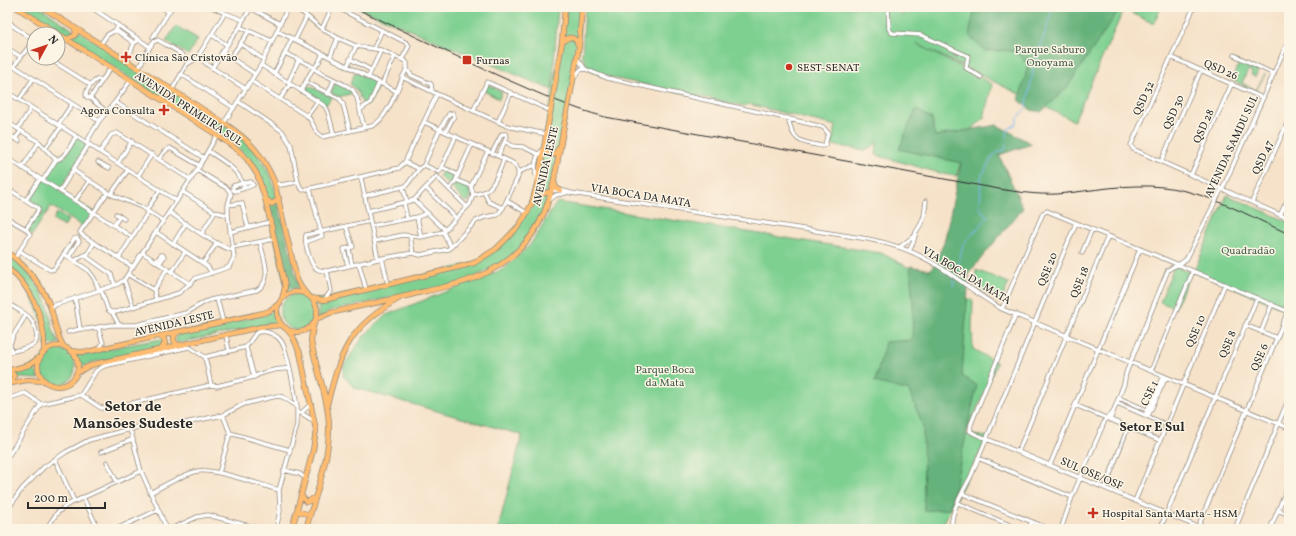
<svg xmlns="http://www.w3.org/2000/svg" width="1296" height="536" viewBox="0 0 1296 536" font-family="Vollkorn,serif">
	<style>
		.green { fill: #7ed091; stroke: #547e5e }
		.forest { fill: #66b27b; stroke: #486e53 }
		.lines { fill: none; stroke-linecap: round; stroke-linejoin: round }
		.stream { stroke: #7fbcf2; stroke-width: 1 }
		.minor-casing { stroke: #90867a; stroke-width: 5 }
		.major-casing { stroke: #90867a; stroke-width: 6 }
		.minor { stroke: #fff; stroke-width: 3.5 }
		.major { stroke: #febc70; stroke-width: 4.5 }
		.rail { stroke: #2b2b2b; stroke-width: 1 }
		.minor-bridge-casing { stroke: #90867a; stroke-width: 5; stroke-linecap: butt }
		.major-bridge-casing { stroke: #90867a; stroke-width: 6; stroke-linecap: butt }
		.minor-bridge { stroke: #fff; stroke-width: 3.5 }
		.major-bridge { stroke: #febc70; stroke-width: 4.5 }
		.poi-dot { fill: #c8321e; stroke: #fcf5e5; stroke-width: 1.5 }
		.labels { text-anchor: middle; stroke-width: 3; stroke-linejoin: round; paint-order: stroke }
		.park-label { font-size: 11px; fill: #445d4a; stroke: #fcf5e5 }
		.poi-label { font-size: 11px; fill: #2b2b2b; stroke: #fcf5e5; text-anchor: start }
		.street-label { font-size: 11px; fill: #2b2b2b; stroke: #fcf5e5 }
		.quarter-label { font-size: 13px; font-weight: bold; fill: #2b2b2b; stroke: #fcf5e5 }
		.district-label { font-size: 15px; font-weight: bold; fill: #2b2b2b; stroke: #fcf5e5 }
	</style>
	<rect width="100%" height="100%" fill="#fcf5e5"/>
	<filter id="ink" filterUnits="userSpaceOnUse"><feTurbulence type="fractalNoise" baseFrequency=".025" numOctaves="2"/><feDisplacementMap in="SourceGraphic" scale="8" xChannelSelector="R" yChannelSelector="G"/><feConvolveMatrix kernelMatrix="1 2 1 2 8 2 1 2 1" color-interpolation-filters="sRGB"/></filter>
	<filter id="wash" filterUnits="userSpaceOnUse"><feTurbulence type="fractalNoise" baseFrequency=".012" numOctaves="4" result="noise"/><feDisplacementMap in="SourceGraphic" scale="16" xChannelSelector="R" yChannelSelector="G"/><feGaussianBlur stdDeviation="0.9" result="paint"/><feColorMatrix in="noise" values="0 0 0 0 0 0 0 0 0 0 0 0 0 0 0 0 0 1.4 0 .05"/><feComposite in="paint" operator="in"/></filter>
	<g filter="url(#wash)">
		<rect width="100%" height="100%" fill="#f6e2c9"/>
		<path class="green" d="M22 7H40L73 30 74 32 69 36Z
			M356 7H558L552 90Z
			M567 7H580L579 46 561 141 543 215 534 231 507 261 464 282 329 311 317 320 319 308 316 299H324L474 263 505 241 527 212 537 180Z
			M585 7H895L902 16 905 7H1161L1154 24 1124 9 1074 121 917 44 992 84 984 118 971 130 935 136 899 149 961 162 956 176 943 174 876 155 877 142 872 147 864 150 832 145 836 126 748 104 744 106 599 75 589 69 582 56Z
			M176 26 198 39 188 55 166 41Z
			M77 30 127 61 167 90 168 92 160 97 70 39Z
			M1234 60 1258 71 1255 77 1251 75 1252 72 1248 70 1242 83 1256 90 1265 74 1256 91 1231 80 1239 64 1233 61Z
			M355 72 379 84 369 104 363 105 357 91 350 84Z
			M336 81 351 91 353 93 339 97 331 93Z
			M487 84 502 92 499 99 484 91Z
			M307 85 332 97 326 105 304 90Z
			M171 91 191 104 185 107V113L163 99 167 98Z
			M190 106 194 107 225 125 244 140 257 154 271 176 277 198 276 200 271 202 268 199C253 149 229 141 188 114V109Z
			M77 137 88 144 59 191 94 212 83 227 51 206 32 235 27 230 40 210V207L29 199 42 180H44L58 159 65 157Z
			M444 169 455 175 452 183 448 184 439 176Z
			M456 181 462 183 469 188 471 196 468 202 464 201 452 188Z
			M1227 195 1289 222V311L1194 271Z
			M557 202 881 253 973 301 972 331 973 349 997 363 966 434 988 437 942 526 944 529H498L522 435 355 388 343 376 344 365 364 336 386 315 504 269 530 245Z
			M57 213 68 220 64 227 53 220Z
			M7 254C26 267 43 288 49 310 52 322 52 333 59 343L45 346 46 336 44 326 29 291 21 278 7 264Z
			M1174 266 1191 273 1175 308 1160 302Z
			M976 270 1009 283 1000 303 975 286Z
			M280 312a18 18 0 1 1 36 0a18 18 0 1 1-36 0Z
			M275 310 279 324 266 323V325L178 343 176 341V336L178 335 208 327 265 315Z
			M161 339 163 341 162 347 124 357 93 362 79 368 78 361 75 355H86L122 346Z
			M39 367a18 18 0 1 1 36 0a18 18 0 1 1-36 0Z
			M36 364 35 370 39 379 21 378 15 380 13 371 23 370Z"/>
		<path class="forest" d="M975 7H1121L1066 89 1041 112 1031 110 1019 100 1028 66C1016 46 1007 51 986 51L969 36Z
			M916 109 932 119 935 136 997 125 1032 144 999 155 1023 208 969 273 962 376 977 385 950 509 924 511 923 426 909 391 875 382 885 342 912 340 913 306 910 266 931 270 944 243 961 163 899 149Z
			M278 202 299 288 290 289 286 291 267 203Z"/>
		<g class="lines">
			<path class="stream" d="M956 276 963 244 988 217 981 210 980 206 981 177 993 156 998 152 1005 150 1008 129 1016 124 1018 118 1026 108 1033 71 1053 7
				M953 286 955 279"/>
		</g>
	</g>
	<g filter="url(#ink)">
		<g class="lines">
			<defs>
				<path id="minor" d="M91 7 150 47 153 42 158 40C169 47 182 51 188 63
					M161 7 169 12
					M212 7 225 13 200 53 199 57 208 65 246 89
					M336 7 407 43 409 46 402 59
					M888 7 889 29 892 33 921 35 968 56 966 68 981 77
					M1194 7 1131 145 1133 149 1289 219
					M51 13 55 7
					M225 13 243 20 240 27
					M7 19 13 26 34 40
					M243 20 251 8 280 24
					M118 25 116 30 134 43 138 41 139 39
					M322 29 332 7
					M277 31C317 50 356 71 396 91
					M38 34 44 24
					M212 35 227 45
					M153 37 172 7
					M292 38 285 53 310 65 319 72 347 86 353 90 357 98 364 127
					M295 40 307 16
					M241 44 263 59
					M100 45 107 35 116 30
					M7 48 21 57
					M374 48 382 30
					M222 52 255 74
					M1234 55 1274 74
					M231 57 249 31
					M330 57 338 38
					M1171 57 1263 98
					M48 58 91 85
					M577 58 585 69 607 78 781 117 823 127 828 133 825 145 822 146C800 142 793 142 788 118
					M350 59 371 70
					M127 61 134 43
					M261 65 325 106 328 112 334 135
					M14 66 99 121 86 143
					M347 67 356 46
					M212 68 231 39 240 27 272 41
					M406 68 411 75 431 84 432 91
					M138 69 150 47
					M181 74 234 108
					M274 74 285 53
					M7 75 34 40
					M402 77 437 94
					M368 78 381 50
					M574 78 580 70 585 69
					M101 80 98 79C92 82 86 89 86 96L88 98 91 97 111 67
					M251 81 307 116C314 122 314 132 322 137L372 126C388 119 399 84 407 68V63L405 61 381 50 356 46 338 38 322 29 303 13 291 7
					M306 82 340 99 343 104 350 131
					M288 83 299 59
					M382 84 395 56
					M172 90 187 64 199 57
					M301 91 311 72 319 62 323 53
					M7 92 76 136
					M328 94 334 80
					M90 98 107 112
					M280 99 290 84
					M19 100 33 79
					M115 102 204 158
					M239 102 282 131 291 145 298 182 300 187 303 190 399 168 405 162 437 94 507 126 546 134
					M361 109 370 103 379 83
					M473 111 487 82 551 111
					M307 116 318 101
					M99 121 115 102 131 80
					M7 122 39 142 56 160 43 180
					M424 122 511 162C517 165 519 170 518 177L503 208 489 202 484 192 473 195 471 186 488 151
					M498 122 511 93
					M224 123 261 65 288 7
					M58 125 72 104
					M18 129 31 108
					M11 136 19 141
					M15 139 21 131
					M45 149 61 127
					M208 151C225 162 237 168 245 188L235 191 233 190V186L243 183 251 182 253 185 245 188
					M100 152 89 144 60 191 132 237
					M492 153 502 134H506L507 137 505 141
					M498 156 505 141 512 146 523 147 538 154
					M7 158 60 191
					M159 159 164 152 170 148 200 166
					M56 160C66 157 71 145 76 136L88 144
					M98 162 109 168
					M405 162 419 169 424 165 439 172 442 167 458 175 456 180 471 186
					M1161 162 1201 70
					M118 163 132 141
					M424 165 440 129 449 114 453 113 454 116 446 131
					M442 167 456 136
					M22 168 39 142
					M73 170 110 194 141 207 163 221
					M519 172 532 166 535 167
					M458 175 472 144
					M1191 175 1232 83
					M138 176 152 154
					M437 177 467 207
					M361 178 378 259 413 253 420 255 449 249 476 221 485 217 497 215 503 208
					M537 179C534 170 534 155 544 149
					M275 183 281 185 298 182
					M403 187 407 202
					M7 188 38 208V211L26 229
					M426 188 456 218
					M450 189 456 180
					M1222 190 1289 39
					M551 191 560 190 571 193 868 239C888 243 906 248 924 258 952 272 975 294 1002 309L1289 428
					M108 192 80 232 82 235 133 267
					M183 192 215 212 228 215
					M484 192C495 187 499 170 504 159
					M111 194 128 170
					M364 196 406 186 419 169
					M26 200 40 179
					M414 200 437 176
					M75 201 90 180
					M177 201 100 152 111 135 117 133 191 180
					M507 201 527 213
					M548 201 556 195 566 193
					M1252 202 1289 119
					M404 203 407 219
					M228 205 242 203 248 227
					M146 211 160 190
					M368 211 414 200 445 230
					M169 212C184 222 217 247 233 250
					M116 214 124 219
					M1280 215 1289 197
					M417 217 421 237
					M7 218 26 229 30 234 15 258
					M370 221 306 235C304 242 310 265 317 269 320 271 323 271 327 271L378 259
					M114 225 120 216
					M346 226 353 247 344 249 348 266
					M371 226 417 217 428 213
					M156 232 207 266 212 273
					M230 232 270 222
					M202 233 215 212
					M410 236 413 253
					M375 241 403 235 421 237 443 232
					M306 242 322 236 310 189
					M94 243 88 253 87 257 111 274 115 285
					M173 244 186 223
					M233 247 274 239
					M451 247 443 232 470 204 473 195
					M900 247 914 236
					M349 249 352 265
					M20 251 50 270 54 269 64 254 88 270 94 278 99 290
					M909 251 913 243 916 232 921 224 924 216 926 201
					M143 253 190 284
					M1082 253 1092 229
					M64 254 74 239 77 238 79 241 69 257
					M119 258 148 212
					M382 258 388 284
					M74 261 88 253
					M156 262 161 255H163L164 257 159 264
					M203 263 217 243
					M359 264 366 289
					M172 272 185 252
					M129 275 154 290 156 299
					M124 280 133 306
					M101 290 108 310 111 312H116L179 293 196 278 229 267 234 257 228 215V205L231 194 228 189 197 170
					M154 290 167 269
					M75 298 80 329
					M217 299 223 322
					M324 300 331 291 327 271
					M7 308 9 306H12C25 314 33 316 36 332 37 336 38 341 34 344 27 349 15 350 7 353
					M51 309 55 305 118 284 124 280 197 170 217 135
					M1002 309 1043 213 1047 211 1172 262 1289 312
					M112 312 119 325
					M1016 314 971 424 970 431 975 434 1203 529
					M1245 325 1277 338
					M98 327 103 343 99 349
					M7 332 13 336 26 315
					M68 332 80 329H88L111 325H136L186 313 205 302 210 300 257 290C274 280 263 257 260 242
					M1261 332 1272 304
					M226 335 229 351
					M246 347 254 377
					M11 352 10 344 13 336
					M205 357 211 385
					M1151 371 1193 271
					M81 395 96 371 104 366 189 347 205 357 246 347 256 333C264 329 276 334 281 341 289 352 294 392 297 406
					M1119 398 1149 411
					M7 399 25 393 41 404
					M1117 403 1165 424
					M1075 405 1159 440
					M297 413H301L314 421
					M301 413 311 404
					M223 415 230 433
					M1145 415 1163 376
					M1148 416 1166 377
					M1110 420 1124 384 1126 373 1168 270C1174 265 1182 265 1187 258L1212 208
					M130 429 141 471 167 529
					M101 452 133 439
					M1018 452 1108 236
					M7 458 41 404 81 395 101 408H111L211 385 217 386 254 377C261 372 281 368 289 369
					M978 458 1072 497
					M55 459 74 501
					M107 462 117 482
					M1050 465 1140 249
					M284 470 300 474 306 479
					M219 473 230 433 290 450
					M1105 488 1128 427
					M150 493C163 486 184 474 198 471 214 468 261 485 279 490
					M963 494 1050 529
					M83 497 98 529
					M1135 501 1225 284
					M958 503 1019 529
					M7 510 22 489 44 467 66 452 89 440 149 424H180L223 415 244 404 277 396 283 397 297 406V425L279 490 280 511 276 529
					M1278 510 1289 515
					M1198 527 1288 311
					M46 529 57 513 67 505 141 471
					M116 529 158 510
					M171 529 197 517 208 515 261 529
					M953 529C947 517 965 488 971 476L1076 223
					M1030 529 1031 525 1030 521
					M1034 529 1037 526 1040 525
					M1061 529 1072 497 1106 418 1112 414
					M1160 529 1257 298
					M1235 529 1289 398
					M1270 529 1289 484"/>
				<path id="major" d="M16 7 217 135 238 150 247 159 257 174 265 198 283 277 285 287 282 299
					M42 7 224 123C249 140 262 153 274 181L297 280 301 287 307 295
					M67 39 74 36 76 33 75 29
					M562 43C568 36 575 35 578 45
					M553 96 562 43 565 7
					M570 97 579 46 582 7
					M160 98 168 95 169 92 167 88
					M188 116 187 108 190 105H194
					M544 149 546 153 553 155 555 154 558 149
					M554 181 556 188 560 190
					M266 199 272 204 276 201 279 198
					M532 202 540 195 551 191
					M7 252C27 267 43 285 51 309 55 322 56 335 64 347
					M7 268C32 286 46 321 44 351
					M277 312a20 20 0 1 1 40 0a20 20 0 1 1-40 0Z
					M311 298 324 300 463 266 474 263 496 249 519 226 527 213 532 203 538 180 551 108
					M316 319 330 313C360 306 391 300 422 292 436 289 450 286 463 282 498 272 530 247 544 213 557 181 559 145 567 112
					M286 328 293 337 300 353 316 430 313 450 292 529
					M177 332C173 337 172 342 179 345
					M159 336 164 339 165 343 161 350
					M38 366a20 20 0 1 1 40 0a20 20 0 1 1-40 0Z
					M70 351 81 352 91 351 263 313 269 311 280 303
					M10 370 14 376 12 382
					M7 371 29 365 40 357
					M76 374 85 368 95 364 261 327 282 325
					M7 384 27 380 44 381
					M327 405C341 351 348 327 400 298
					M301 495 306 502 309 501 314 498
					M297 511 310 515
					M306 529C315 496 329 462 329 428 329 399 316 370 311 341L312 332 314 323"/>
			</defs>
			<use href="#minor" class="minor-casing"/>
			<use href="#major" class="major-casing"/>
			<use href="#minor" class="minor"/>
			<use href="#major" class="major"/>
			<path class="rail" d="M353 7C405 31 456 57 508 80 540 94 571 108 605 117L999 189C1018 192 1037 195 1057 194 1092 191 1127 183 1163 187 1208 192 1249 216 1289 234"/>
			<defs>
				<path id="minor-bridge" d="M1212 208 1220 192"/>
				<path id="major-bridge" d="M551 108 553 96
					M567 112 570 97"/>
			</defs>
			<use href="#minor-bridge" class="minor-bridge-casing"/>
			<use href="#major-bridge" class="major-bridge-casing"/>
			<use href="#minor-bridge" class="minor-bridge"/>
			<use href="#major-bridge" class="major-bridge"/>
		</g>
	</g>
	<g class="poi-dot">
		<path d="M124 51h4v4h4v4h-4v4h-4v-4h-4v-4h4z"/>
		<rect x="462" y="55" width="10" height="10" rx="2"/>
		<circle cx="789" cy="67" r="4"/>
		<path d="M162 104h4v4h4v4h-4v4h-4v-4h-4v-4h4z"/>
		<path d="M1091 507h4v4h4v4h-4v4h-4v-4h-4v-4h4z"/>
	</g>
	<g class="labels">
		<g class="park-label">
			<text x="1050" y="53">Parque Saburo<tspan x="1050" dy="13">Onoyama</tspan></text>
			<text x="1248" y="254">Quadradão</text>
			<text x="665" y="373">Parque Boca<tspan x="665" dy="13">da Mata</tspan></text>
		</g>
		<g class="poi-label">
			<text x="135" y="61">Clínica São Cristovão</text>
			<text x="476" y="64">Furnas</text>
			<text x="797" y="71">SEST-SENAT</text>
			<text x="155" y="114" text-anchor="end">Agora Consulta</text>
			<text x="1102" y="517">Hospital Santa Marta - HSM</text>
		</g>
		<g class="street-label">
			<text transform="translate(1221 69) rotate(23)" y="4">QSD 26</text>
			<text transform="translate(1143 98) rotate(-65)" y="4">QSD 32</text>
			<text transform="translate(189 108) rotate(33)" y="4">AVENIDA PRIMEIRA SUL</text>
			<text transform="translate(1173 112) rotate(-66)" y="4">QSD 30</text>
			<text transform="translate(1203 126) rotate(-66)" y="4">QSD 28</text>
			<text transform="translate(1231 146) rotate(-65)" y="4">AVENIDA SAMDU SUL</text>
			<text transform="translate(1262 157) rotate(-66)" y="4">QSD 47</text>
			<text transform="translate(545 166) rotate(-77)" y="4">AVENIDA LESTE</text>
			<text transform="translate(641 195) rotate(9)" y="4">VIA BOCA DA MATA</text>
			<text transform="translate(1047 269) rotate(-68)" y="4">QSE 20</text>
			<text transform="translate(967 275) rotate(31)" y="4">VIA BOCA DA MATA</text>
			<text transform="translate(1079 282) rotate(-68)" y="4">QSE 18</text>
			<text transform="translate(174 323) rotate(-13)" y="4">AVENIDA LESTE</text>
			<text transform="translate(1195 331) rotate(-67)" y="4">QSE 10</text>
			<text transform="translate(1227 344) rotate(-68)" y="4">QSE 8</text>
			<text transform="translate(1259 357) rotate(-67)" y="4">QSE 6</text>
			<text transform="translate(1149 393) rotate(-65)" y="4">CSE 1</text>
			<text transform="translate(1092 473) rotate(23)" y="4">SUL OSE/OSF</text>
		</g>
		<g class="quarter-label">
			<text x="1152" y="431">Setor E Sul</text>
		</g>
		<g class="district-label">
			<text x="133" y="411">Setor de<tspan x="133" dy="17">Mansões Sudeste</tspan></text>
		</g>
	</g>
	<rect width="1296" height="536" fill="none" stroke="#fcf5e5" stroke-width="24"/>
	<g transform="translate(46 46) rotate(50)"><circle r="19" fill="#fcf5e5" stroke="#a8a49b"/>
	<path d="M0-3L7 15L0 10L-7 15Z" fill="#c8321e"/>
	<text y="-6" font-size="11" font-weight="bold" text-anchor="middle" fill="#2b2b2b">N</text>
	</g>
	<path d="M28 502v6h77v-6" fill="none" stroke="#2b2b2b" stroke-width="2"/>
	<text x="34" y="502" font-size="12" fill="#2b2b2b" stroke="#fcf5e5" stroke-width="3" paint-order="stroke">200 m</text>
</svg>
